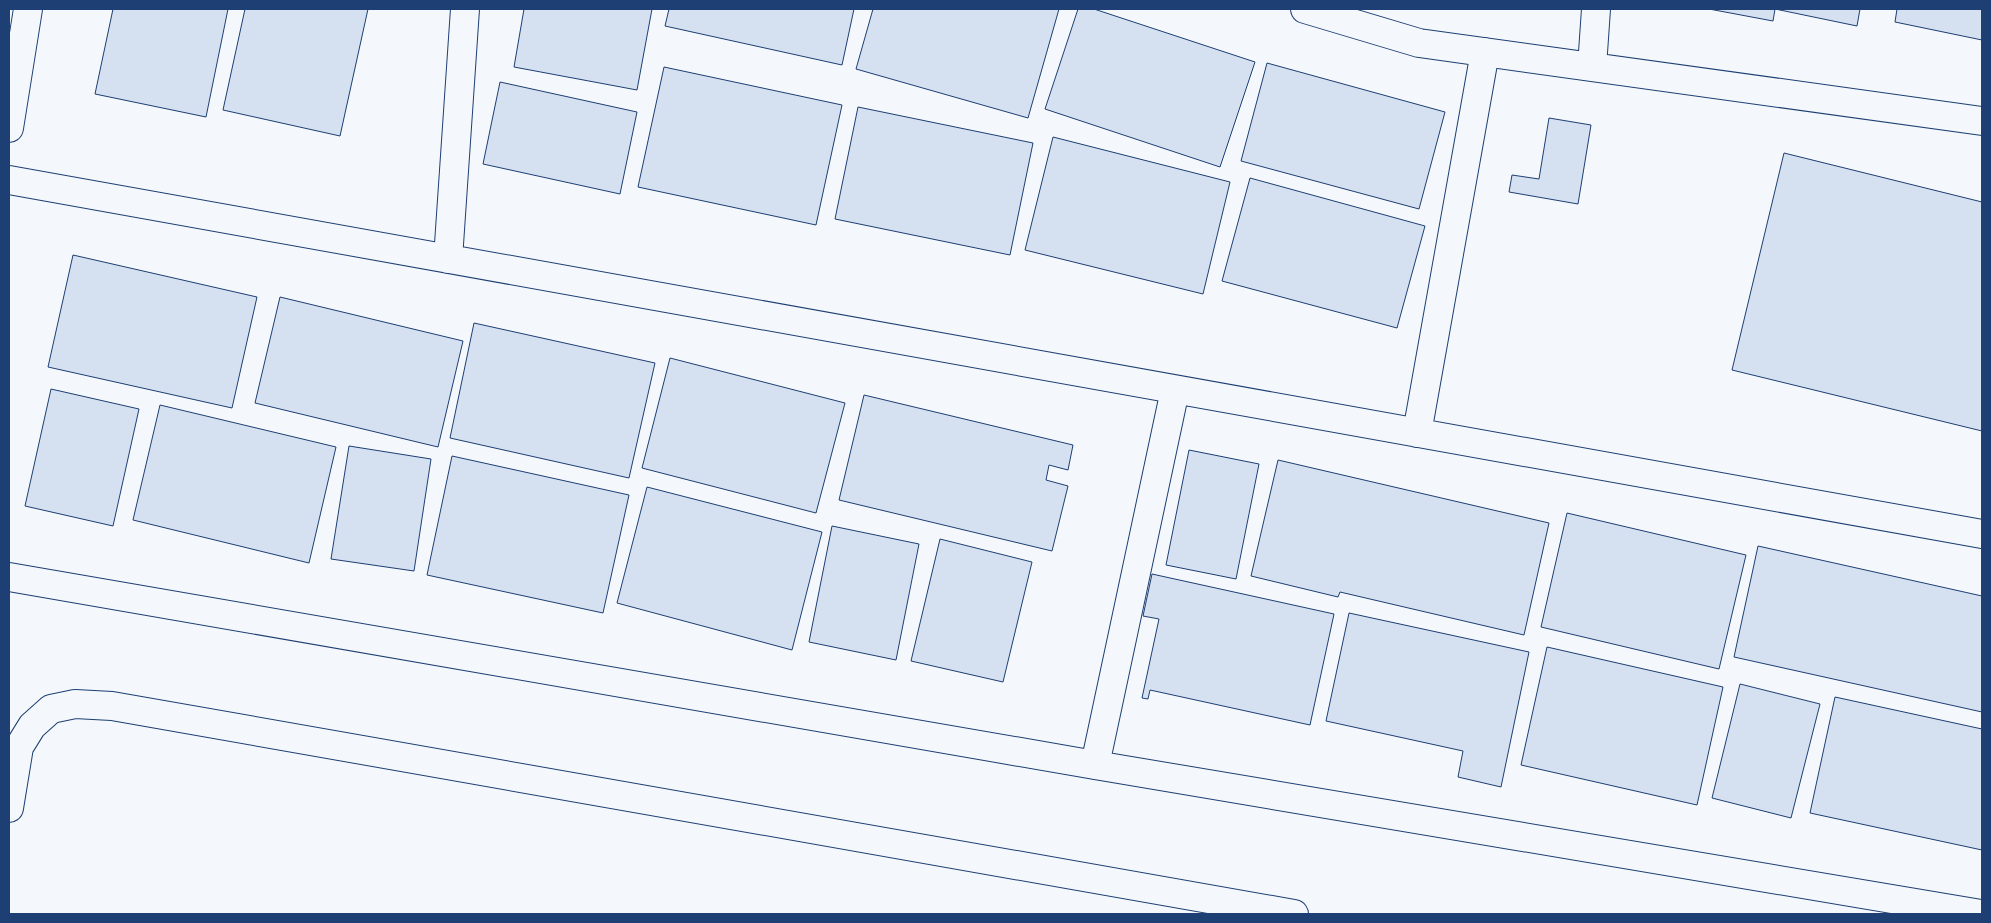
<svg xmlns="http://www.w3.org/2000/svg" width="1991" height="923" viewBox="0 0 1991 923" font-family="Ubuntu,sans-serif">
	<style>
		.building { fill: #d5e0f0; stroke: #1d3f73 }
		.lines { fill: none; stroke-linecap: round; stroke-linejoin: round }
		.minor-casing { stroke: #1d3f73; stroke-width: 30 }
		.minor { stroke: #f4f7fb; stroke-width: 28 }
	</style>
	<rect width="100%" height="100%" fill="#f4f7fb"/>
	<path class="building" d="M113 9H228L206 117 95 94Z
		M245 9H368L340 136 223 110Z
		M524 9H652L637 90 514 67Z
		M669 9H854L842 65 665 26Z
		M873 9H1059L1028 118 856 69Z
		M1078 9H1094L1255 62 1220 167 1045 109Z
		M1709 9H1860L1857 26 1775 9 1773 21Z
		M1897 9H1982V40L1895 22Z
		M1267 63 1445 112 1419 209 1241 161Z
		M664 67 842 105 816 225 638 187Z
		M500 82 637 112 620 194 483 164Z
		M858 107 1033 143 1010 255 835 219Z
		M1549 118 1591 125 1578 204 1509 192 1512 175 1539 179Z
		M1053 137 1230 182 1203 294 1025 250Z
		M1784 153 1982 202V431L1732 370Z
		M1250 178 1425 226 1397 328 1222 281Z
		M73 255 257 297 232 408 48 367Z
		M280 297 463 341 438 447 255 403Z
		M474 323 655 363 629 478 450 438Z
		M670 358 845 403 816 513 642 468Z
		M51 389 139 409 113 526 25 506Z
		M864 395 1073 445 1068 470 1049 465 1046 480 1068 486 1052 551 839 500Z
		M160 405 336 447 309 563 133 520Z
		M349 446 431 459 414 571 331 559Z
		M1189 450 1259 464 1236 579 1166 565Z
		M452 456 629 495 603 613 427 575Z
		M1278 460 1549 523 1524 635 1340 592 1338 597 1251 576Z
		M647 487 822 532 792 650 617 603Z
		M1567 513 1746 555 1719 669 1541 627Z
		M832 526 919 544 896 660 809 642Z
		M940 539 1032 562 1003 682 911 661Z
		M1758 546 1982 596V712L1734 657Z
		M1152 574 1334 614 1310 725 1150 690 1148 699 1142 698 1159 619 1143 616Z
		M1349 613 1529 652 1501 787 1458 777 1463 751 1326 721Z
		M1547 647 1723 687 1697 805 1521 765Z
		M1740 684 1820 704 1791 818 1712 798Z
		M1835 697 1982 729V850L1810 813Z"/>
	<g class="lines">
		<defs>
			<path id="minor" d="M1305 9 1419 43 1982 121
				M1592 67 1596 9
				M9 128 28 9
				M9 180 1982 534
				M448 259 465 9
				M1417 433 1485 52
				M9 577 1095 765 1981 914
				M1095 765 1175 390
				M9 808 19 747 32 726 51 709 75 704 112 706 1294 914"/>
		</defs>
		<use href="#minor" class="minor-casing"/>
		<use href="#minor" class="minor"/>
	</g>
	<rect width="1991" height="923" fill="none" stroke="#1d3f73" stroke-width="20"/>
</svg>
